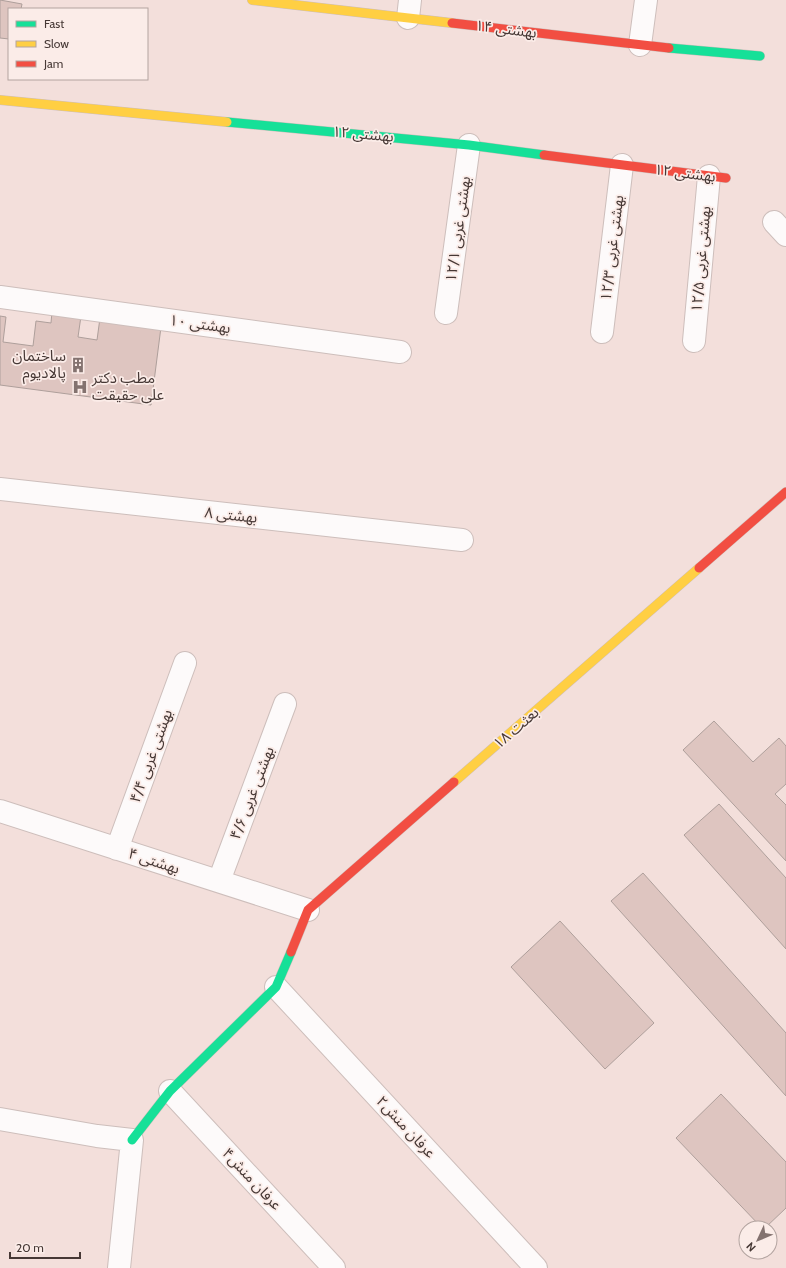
<svg xmlns="http://www.w3.org/2000/svg" width="786" height="1268" viewBox="0 0 786 1268" font-family="Cabin,'Noto Sans Arabic',sans-serif">
	<style>
		.building { fill: #dec5c0; stroke: #ae9f9b }
		.lines { fill: none; stroke-linecap: round; stroke-linejoin: round }
		.street-casing { stroke: #cdbebb; stroke-width: 24 }
		.fast-casing { stroke: #cdbebb; stroke-width: 10 }
		.slow-casing { stroke: #cdbebb; stroke-width: 10 }
		.jam-casing { stroke: #cdbebb; stroke-width: 10 }
		.street { stroke: #fdfafa; stroke-width: 22 }
		.fast { stroke: #16e098; stroke-width: 9 }
		.slow { stroke: #ffcf43; stroke-width: 9 }
		.jam { stroke: #f24e42; stroke-width: 9 }
		.labels { text-anchor: middle; stroke-width: 3.5; stroke-linejoin: round; paint-order: stroke }
		.street-label { font-size: 15px; fill: #463835; stroke: #fbece8 }
		.poi-label { font-size: 15px; fill: #463835; stroke: #fbece8; text-anchor: end }
	</style>
	<rect width="100%" height="100%" fill="#f3dfdb"/>
	<path class="building" d="M0 0 22 4 21 9H9V39L0 38Z
		M52 312 81 316 78 337 97 340 100 318 161 327 151 405 0 385V316L6 317 3 342 33 346 36 321 51 323Z
		M714 721 753 762 779 738 786 746V784L775 794 786 805V861L683 750Z
		M719 804 786 878V949L684 835Z
		M643 873 786 1033V1096L611 901Z
		M560 921 654 1023 605 1069 511 967Z
		M721 1094 786 1162V1208L765 1228H762L676 1138Z"/>
	<g class="lines">
		<defs>
			<path id="street" d="M408 18 410 0
				M640 45 646 0
				M774 222 786 235
				M0 297 400 352
				M446 313 469 145
				M602 332 622 165
				M694 341 709 176
				M0 489 462 540
				M0 811 308 910
				M117 849 185 663
				M219 881 285 704
				M276 987 536 1268
				M170 1091 334 1268
				M0 1119 97 1136 132 1140 119 1268"/>
			<path id="fast" d="M669 48 760 56
				M227 122 469 145 544 155
				M132 1140 170 1091 276 987 291 952"/>
			<path id="slow" d="M252 0 452 23
				M0 100 227 122
				M454 782 699 568"/>
			<path id="jam" d="M452 23 669 48
				M544 155 726 178
				M699 568 786 492
				M291 952 308 910 454 782"/>
		</defs>
		<use href="#street" class="street-casing"/>
		<use href="#fast" class="fast-casing"/>
		<use href="#slow" class="slow-casing"/>
		<use href="#jam" class="jam-casing"/>
		<use href="#street" class="street"/>
		<use href="#fast" class="fast"/>
		<use href="#slow" class="slow"/>
		<use href="#jam" class="jam"/>
	</g>
	<defs>
		<symbol id="building-bare" viewBox="-9 -9 18 18"><path d="M-4-6H4V6H1V3H-1V6H-4ZM-2.5-4.3h1.7v1.8h-1.7ZM.8-4.3h1.7v1.8H.8ZM-2.5-1h1.7V.8h-1.7ZM.8-1h1.7V.8H.8Z" fill="#83726f" stroke="#fbece8" stroke-width="2.5" paint-order="stroke"/></symbol>
		<symbol id="hospital-bare" viewBox="-9 -9 18 18"><path d="M-5-5h3v3.5h4V-5h3V5h-3V1.5h-4V5h-3Z" fill="#83726f" stroke="#fbece8" stroke-width="2.5" paint-order="stroke"/></symbol>
	</defs>
	<g fill-rule="evenodd">
		<use href="#building-bare" x="67" y="354" width="22" height="22"/>
		<use href="#hospital-bare" x="69" y="376" width="22" height="22"/>
	</g>
	<g class="labels">
		<g class="street-label">
			<text transform="translate(506 29) rotate(7)" y="5">۱۴ بهشتی</text>
			<text transform="translate(363 134) rotate(5)" y="5">۱۲ بهشتی</text>
			<text transform="translate(685 173) rotate(7)" y="5">۱۲ بهشتی</text>
			<text transform="translate(458 229) rotate(-82)" y="5">۱۲/۱ بهشتی غربی</text>
			<text transform="translate(612 248) rotate(-83)" y="5">۱۲/۳ بهشتی غربی</text>
			<text transform="translate(701 259) rotate(-85)" y="5">۱۲/۵ بهشتی غربی</text>
			<text transform="translate(200 324) rotate(8)" y="5">۱۰ بهشتی</text>
			<text transform="translate(231 515) rotate(6)" y="5">۸ بهشتی</text>
			<text transform="translate(516 728) rotate(-41)" y="5">بعثت ۱۸</text>
			<text transform="translate(151 756) rotate(-70)" y="5">۴/۴ بهشتی غربی</text>
			<text transform="translate(252 793) rotate(-69)" y="5">۴/۶ بهشتی غربی</text>
			<text transform="translate(154 861) rotate(18)" y="5">۴ بهشتی</text>
			<text transform="translate(406 1127) rotate(47)" y="5">عرفان منش۲</text>
			<text transform="translate(252 1179) rotate(47)" y="5">عرفان منش۴</text>
		</g>
		<g class="poi-label">
			<text x="66" y="361">ساختمان<tspan x="66" dy="17">پالادیوم</tspan></text>
			<text x="92" y="383" text-anchor="start">مطب دکتر<tspan x="92" dy="17">علی حقیقت</tspan></text>
		</g>
	</g>
	<rect x="8" y="8" width="140" height="72" fill="#fbece8" stroke="#b3a4a0"/>
	<rect x="16" y="21" width="20" height="6" fill="#16e098" stroke="#b3a4a0"/>
	<text x="44" y="28" font-size="12" fill="#463835">Fast</text>
	<rect x="16" y="41" width="20" height="6" fill="#ffcf43" stroke="#b3a4a0"/>
	<text x="44" y="48" font-size="12" fill="#463835">Slow</text>
	<rect x="16" y="61" width="20" height="6" fill="#f24e42" stroke="#b3a4a0"/>
	<text x="44" y="68" font-size="12" fill="#463835">Jam</text>
	<g transform="translate(758 1240) rotate(226)"><circle r="19" fill="#fbece8" stroke="#b3a4a0"/>
	<path d="M0-3L7 15L0 10L-7 15Z" fill="#83726f"/>
	<text y="-6" font-size="11" font-weight="bold" text-anchor="middle" fill="#463835">N</text>
	</g>
	<path d="M10 1252v6h70v-6" fill="none" stroke="#463835" stroke-width="2"/>
	<text x="16" y="1252" font-size="12" fill="#463835" stroke="#fbece8" stroke-width="3" paint-order="stroke">20 m</text>
</svg>
